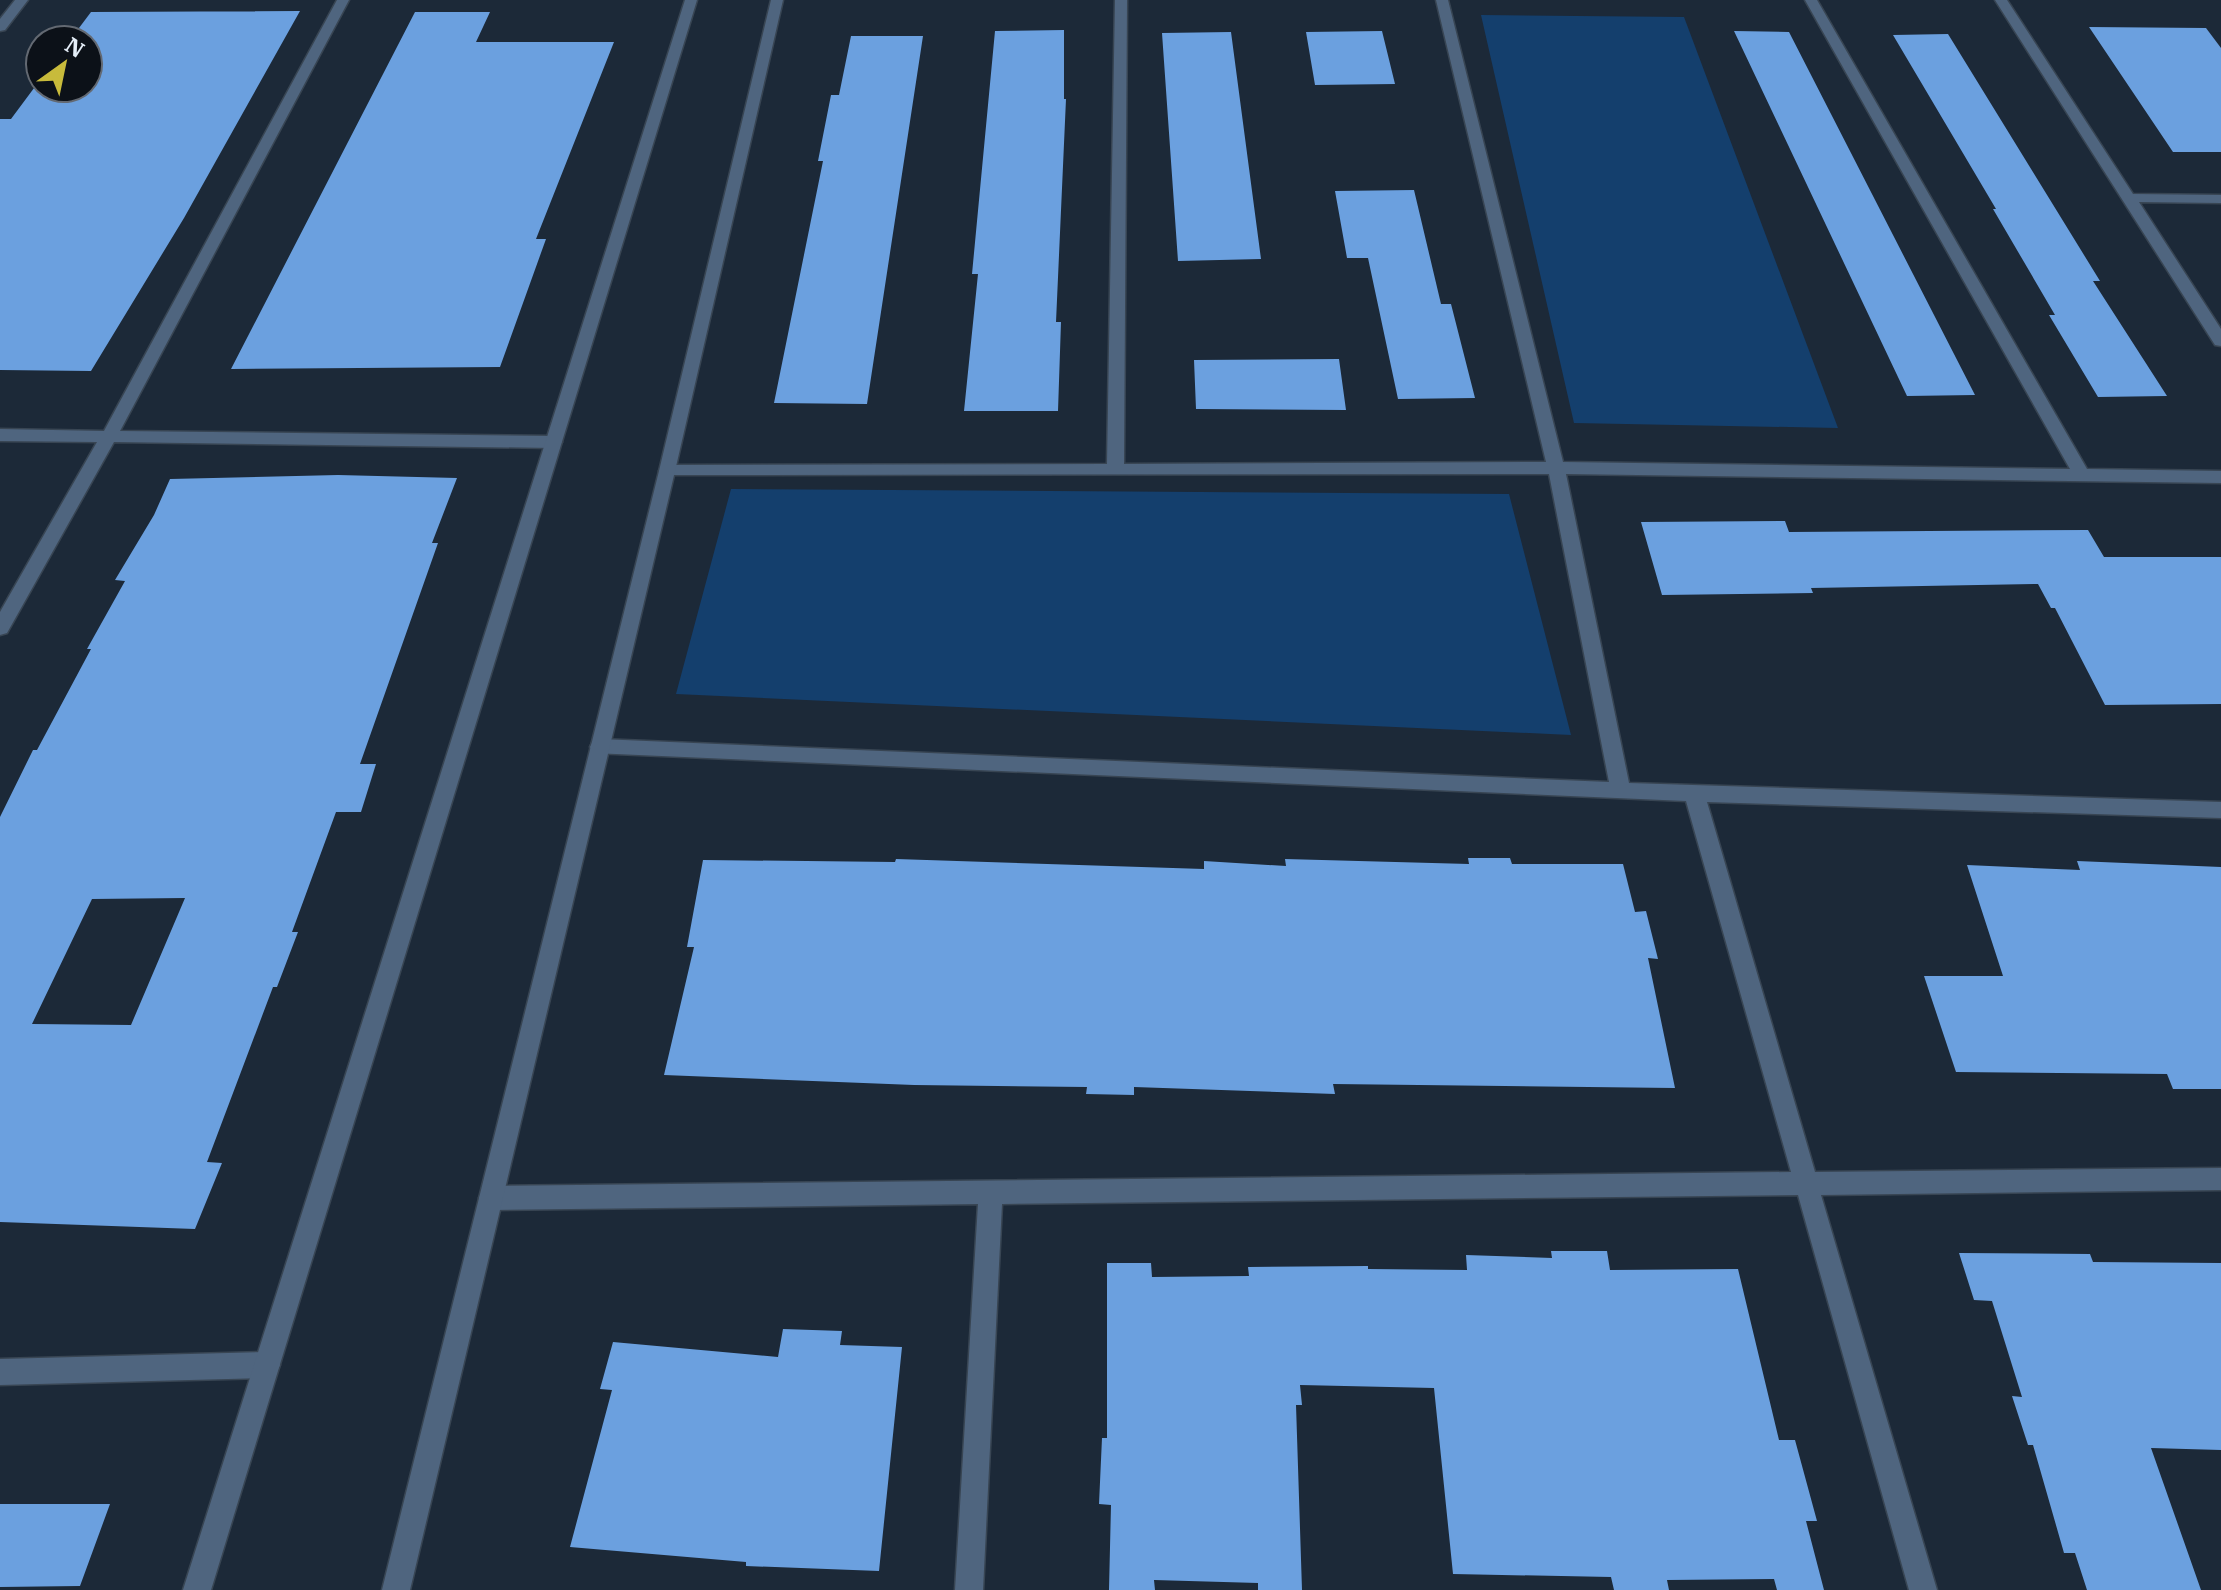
<svg xmlns="http://www.w3.org/2000/svg" width="2221" height="1590" viewBox="0 0 2221 1590" font-family="'IBM Plex Serif',serif">
	<style>
		.green { fill: #143f6d }
		.building { fill: #6ba0df; fill-rule: evenodd }
		.lines { fill: none; stroke-linecap: round; stroke-linejoin: round }
		.minor-casing { stroke: #384553; stroke-width: 3 }
		.tertiary-casing { stroke: #384553; stroke-width: 3 }
		.minor { fill: #4f657f; fill-rule: evenodd }
		.tertiary { fill: #4f657f; fill-rule: evenodd }
	</style>
	<rect width="100%" height="100%" fill="#1c2938"/>
	<path class="green" d="M1481 15 1684 17 1838 428 1574 423Z
		M731 489 1509 494 1571 735 676 694Z"/>
	<path class="building" d="M300 11 184 218 91 371 0 370V119H11L40 80V88H88V40H70L91 12Z
		M415 12H490L476 42H614L536 239H546L500 367 231 369Z
		M2089 27 2206 28 2221 48V152H2173Z
		M1064 30V99H1066L1056 322H1061L1058 411H964L978 274H972L995 31Z
		M1382 31 1395 84 1315 85 1306 32Z
		M1734 31 1789 32 1975 395 1907 396Z
		M1231 32 1261 259 1178 261 1162 33Z
		M1948 34 2100 281H2093L2167 396 2098 397 2049 315H2055L1993 209H1996L1893 35Z
		M851 36H923L867 404 774 403 823 161H818L831 95H839Z
		M1414 190 1441 304H1451L1475 398 1398 399 1368 258H1347L1335 191Z
		M1339 359 1346 410 1196 409 1194 360Z
		M338 475 457 478 432 543H438L360 764H376L361 812H336L292 932H298L277 987H273L207 1162 222 1163 195 1229 0 1222V817L33 750H37L91 649H87L125 581 115 580 154 515 170 479ZM185 898 131 1025 32 1024 92 899Z
		M1785 521 1789 532 2088 530 2104 557H2221V704L2105 705 2055 608H2051L2038 584 1811 588 1813 593 1662 595 1641 522Z
		M1468 858H1510L1512 864H1623L1635 912 1646 911 1658 959 1648 958 1675 1088 1333 1084 1335 1094 1134 1087V1095L1086 1094 1087 1087 914 1085 664 1075 694 947H687L703 860 895 862 896 859 1204 869V861L1286 866 1285 859 1469 864Z
		M2077 861 2221 867V1089H2173L2167 1074 1956 1072 1924 976H2003L1967 865 2080 870Z
		M1551 1251H1607L1610 1270 1738 1269 1779 1440H1795L1817 1521H1806L1824 1590H1777L1774 1579 1667 1580 1669 1590H1614L1611 1577 1453 1574 1434 1388 1300 1385 1302 1405H1296L1302 1590H1258V1583L1154 1580 1155 1590H1109L1111 1505 1099 1504 1102 1438H1107V1263H1151L1152 1277 1249 1276 1248 1267 1368 1266V1269L1467 1270 1466 1255 1552 1258Z
		M1959 1253 2090 1254 2093 1262 2221 1263V1450L2151 1448 2201 1590H2087L2075 1553H2064L2033 1445H2028L2012 1396 2022 1397 1992 1301 1974 1300Z
		M783 1329 842 1331 840 1345 902 1347 879 1571 746 1566V1562L570 1547 612 1390 600 1389 613 1342 778 1357Z
		M0 1504H110L80 1586 0 1587Z"/>
	<g class="lines">
		<defs>
			<path id="minor" d="M15 0H28L5 30 0 31V19Z
				M337 0H349L120 431 554 436 562 442 554 448 114 442 7 633 0 635V612L97 442 0 441V429L104 431Z
				M1115 0H1127L1124 464 1546 462 1436 0H1448L1563 462 2070 469 1805 0H1817L2087 469 2221 471V483L1566 474 1629 783 2221 802V818L1707 802 1815 1172 2221 1168V1190L1821 1195 1937 1590H1909L1798 1195 1002 1204 983 1590H955L978 1204 491 1210 483 1206 479 1198 483 1190 491 1186 1791 1172 1686 801 593 753 590 747 593 741 600 739 1609 782 1549 474 661 475 659 471 667 465 1107 464Z
				M1995 0H2007L2133 194 2221 195V203L2139 202 2221 329V346L2215 345Z
				M267 1352 276 1356 280 1365 276 1374 267 1378 0 1385V1359Z"/>
			<path id="tertiary" d="M685 0H697L211 1590H183Z
				M771 0H783L675 471 410 1590H382L659 471Z"/>
		</defs>
		<use href="#minor" class="minor-casing"/>
		<use href="#tertiary" class="tertiary-casing"/>
		<use href="#minor" class="minor"/>
		<use href="#tertiary" class="tertiary"/>
	</g>
	<g transform="translate(64 64) rotate(33)"><circle r="38" fill="#0c1118" stroke="#636972" stroke-width="2"/>
	<path d="M0-6L14 30L0 20L-14 30Z" fill="#c8bb3b"/>
	<text y="-12" font-size="22" font-weight="bold" text-anchor="middle" fill="#e5eef8">N</text>
	</g>
</svg>
